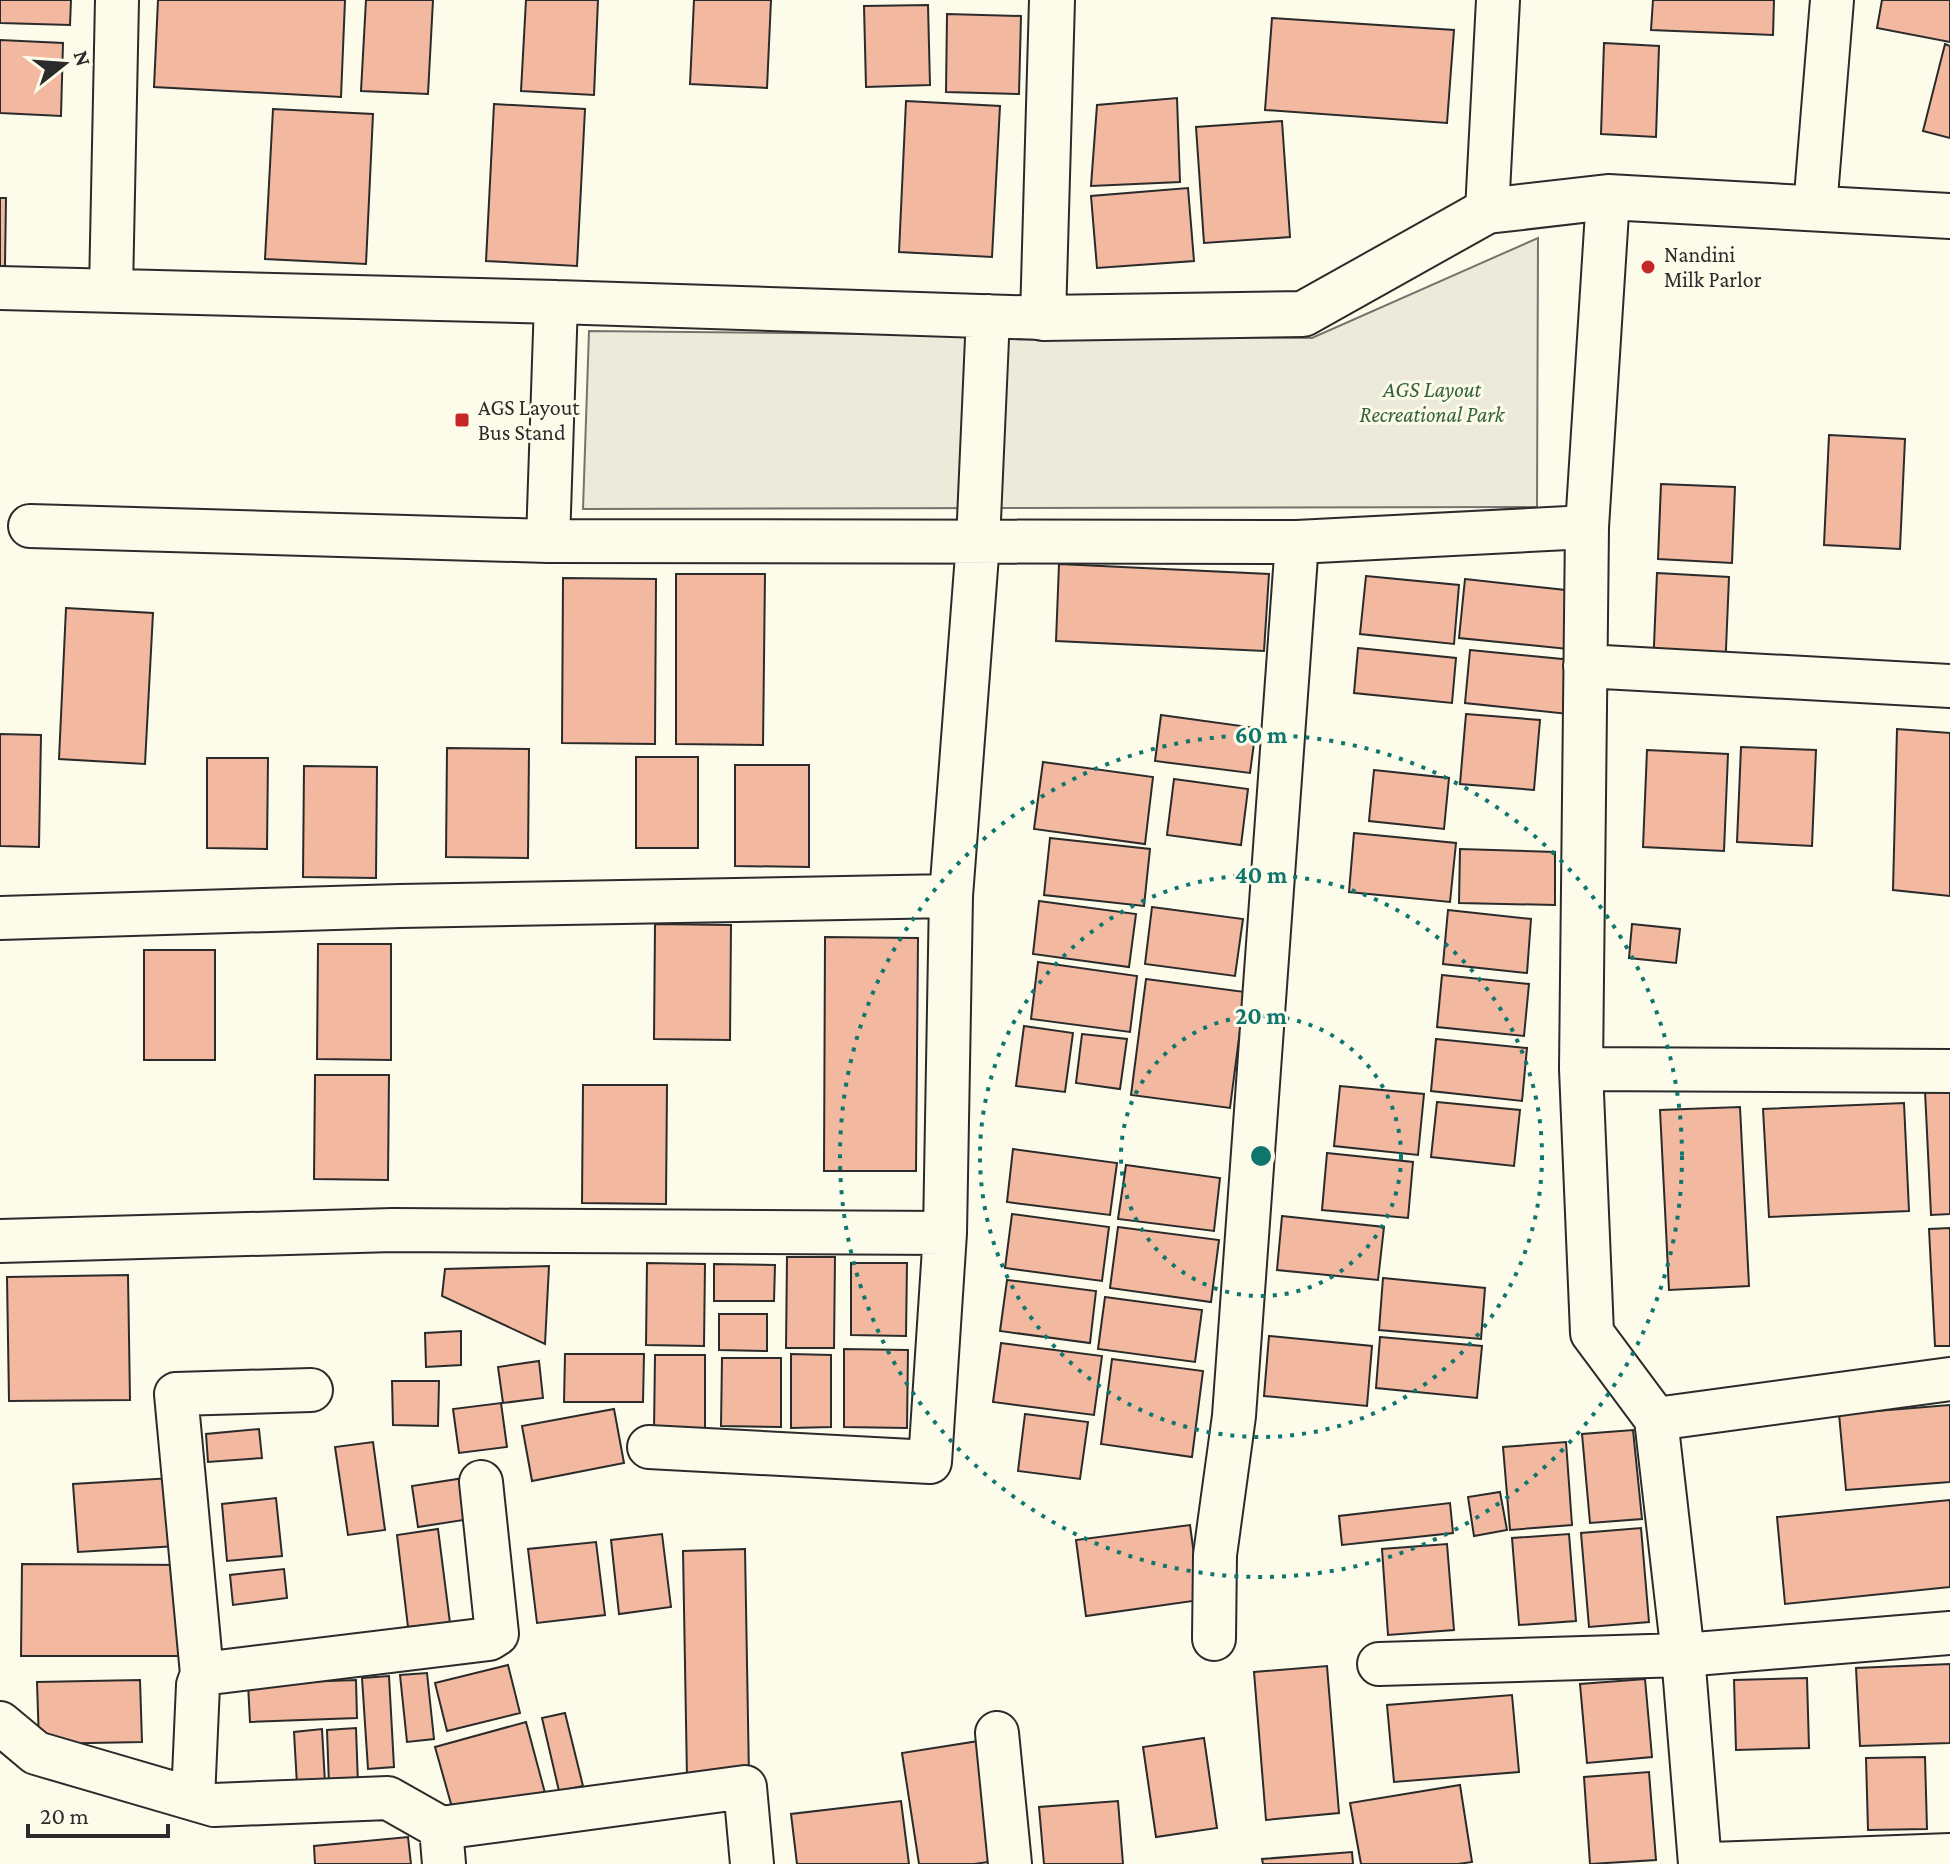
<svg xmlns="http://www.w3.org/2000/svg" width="1950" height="1864" viewBox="0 0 1950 1864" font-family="'Crimson Pro',serif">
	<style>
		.green { fill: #ecebdb; stroke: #74746e; stroke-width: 2 }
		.building { fill: #f2b8a0; stroke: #2b2b2b; stroke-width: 2 }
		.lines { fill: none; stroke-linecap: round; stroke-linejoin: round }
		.minor-casing { stroke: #2b2b2b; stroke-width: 46 }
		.tertiary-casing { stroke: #2b2b2b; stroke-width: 48 }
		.minor { stroke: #fdfbea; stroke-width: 42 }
		.tertiary { stroke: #fdfbea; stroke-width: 44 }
		.ring { fill: none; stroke: #0f766e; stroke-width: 4; stroke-dasharray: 4 8 }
		.poi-dot { fill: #c62828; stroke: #fdfbea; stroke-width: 3 }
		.labels { text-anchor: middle; stroke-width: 6; stroke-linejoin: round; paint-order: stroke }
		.poi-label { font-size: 22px; fill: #2b2b2b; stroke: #fdfbea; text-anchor: start }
		.park-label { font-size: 22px; font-style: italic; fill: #34623c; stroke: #fdfbea }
		.centre { fill: #0f766e; stroke: #fdfbea; stroke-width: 4 }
		.ring-label { font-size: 24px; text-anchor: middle; font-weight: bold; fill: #0f766e; stroke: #fdfbea; stroke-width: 6; stroke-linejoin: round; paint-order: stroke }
	</style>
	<rect width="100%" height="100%" fill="#fdfbea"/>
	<path class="green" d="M1538 238 1537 507 583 509 589 331 1312 338Z"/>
	<path class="building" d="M0 0H71L70 25 0 23Z
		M158 0H345L341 97 154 87Z
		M366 0H433L428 94 361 91Z
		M526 0H598L594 95 521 91Z
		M694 0H771L767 88 690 84Z
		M1653 0H1774L1773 35 1651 30Z
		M1882 0H1950V42L1877 28Z
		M928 5 930 85 866 87 864 6Z
		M947 14 1021 16 1019 94 946 92Z
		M1272 18 1454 30 1447 123 1265 110Z
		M0 40 63 43 61 116 0 113Z
		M1604 43 1659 46 1656 137 1601 134Z
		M1945 44 1950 46V138L1923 131Z
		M1177 98 1180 182 1091 186 1097 105Z
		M906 101 1000 106 992 257 899 252Z
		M494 104 585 109 577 266 486 261Z
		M273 109 373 114 366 264 265 259Z
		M1282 121 1290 237 1204 243 1196 127Z
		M1188 188 1194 261 1097 268 1091 196Z
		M0 198H6L5 266H0Z
		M1829 435 1905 439 1900 549 1824 545Z
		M1661 484 1735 487 1732 563 1658 559Z
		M1059 564 1269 574 1264 651 1056 641Z
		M1657 573 1729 577 1725 673 1653 669Z
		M676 574H765L763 745 676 744Z
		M1366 576 1459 585 1454 644 1360 634Z
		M563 578 656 579 655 744 562 743Z
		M1465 579 1584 592 1578 650 1459 638Z
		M66 608 153 613 145 764 59 759Z
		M1358 648 1456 658 1452 703 1354 693Z
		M1470 650 1572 660 1568 714 1465 703Z
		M1466 714 1540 720 1534 790 1460 784Z
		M1161 715 1256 728 1250 773 1155 761Z
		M1897 729 1950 733V896L1893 890Z
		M0 734 41 735 39 847 0 846Z
		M1741 747 1816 750 1812 846 1737 842Z
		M447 748 529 749 528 858 446 857Z
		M1647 750 1728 754 1724 851 1643 847Z
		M636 757H698V848H636Z
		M207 758H268L267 849 207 848Z
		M1043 762 1153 777 1145 844 1034 829Z
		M735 765H809V867L735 866Z
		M304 766 377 767 376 878 303 877Z
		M1374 770 1449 778 1444 829 1369 821Z
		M1174 779 1248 789 1241 845 1167 835Z
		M1354 833 1456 843 1450 902 1349 892Z
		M1050 838 1150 849 1144 906 1044 895Z
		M1460 849 1555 852V905L1459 903Z
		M1039 901 1136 914 1129 967 1033 954Z
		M1152 907 1243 919 1235 976 1145 964Z
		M1448 910 1531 919 1527 973 1443 964Z
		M655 924 731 925 730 1040 654 1039Z
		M1632 924 1680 929 1676 963 1629 958Z
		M825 937 918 938 916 1171H824Z
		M318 944H391V1060L317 1059Z
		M144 950H215V1060H144Z
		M1038 962 1137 976 1130 1032 1031 1019Z
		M1442 975 1529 984 1524 1036 1437 1027Z
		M1146 979 1245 992 1230 1108 1131 1095Z
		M1024 1026 1073 1033 1065 1092 1016 1086Z
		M1082 1034 1127 1039 1120 1089 1076 1083Z
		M1436 1039 1527 1048 1522 1101 1431 1091Z
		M315 1075H389L388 1180 314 1179Z
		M583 1085H667L666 1204 582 1203Z
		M1340 1086 1424 1094 1418 1155 1334 1146Z
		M1950 1090V1214L1931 1215 1925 1091Z
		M1437 1102 1520 1110 1514 1166 1431 1157Z
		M1904 1103 1909 1211 1769 1217 1763 1109Z
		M1740 1107 1749 1286 1669 1290 1660 1110Z
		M1013 1149 1117 1163 1110 1215 1007 1202Z
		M1327 1153 1413 1162 1408 1218 1322 1210Z
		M1126 1165 1220 1178 1214 1231 1118 1219Z
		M1012 1214 1109 1227 1102 1281 1005 1268Z
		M1282 1216 1384 1227 1378 1280 1277 1270Z
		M1118 1227 1219 1240 1211 1302 1110 1288Z
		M1950 1228V1346H1935L1929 1229Z
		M787 1257H835L834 1348H786Z
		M647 1263 705 1264 704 1346 646 1345Z
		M851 1263H907L906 1336 851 1335Z
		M714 1264 775 1265 774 1301H714Z
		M549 1266 545 1344 442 1296 445 1269Z
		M128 1275 130 1400 9 1401 7 1277Z
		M1383 1278 1485 1288 1481 1339 1379 1330Z
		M1007 1280 1096 1291 1090 1343 1000 1331Z
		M1105 1297 1202 1310 1195 1362 1098 1349Z
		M719 1314H767V1351L719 1350Z
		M461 1331V1365L426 1367 425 1333Z
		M1269 1336 1372 1346 1367 1406 1264 1396Z
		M1380 1337 1482 1346 1477 1398 1376 1388Z
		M1001 1343 1102 1356 1094 1415 993 1402Z
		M844 1349 908 1350 907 1428 844 1427Z
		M565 1354H644L643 1402H564Z
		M791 1354 831 1355V1427L791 1428Z
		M655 1355H705V1432L654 1431Z
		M722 1358H781V1427L721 1426Z
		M1112 1359 1203 1371 1192 1457 1101 1444Z
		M539 1361 543 1398 503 1403 498 1367Z
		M392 1381H439L438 1426 393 1425Z
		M501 1403 507 1447 459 1453 453 1409Z
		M1950 1405V1482L1846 1490 1839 1414Z
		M614 1409 624 1463 532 1481 522 1426Z
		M1025 1414 1088 1422 1080 1479 1018 1471Z
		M259 1429 262 1458 208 1462 206 1434Z
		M1633 1430 1642 1519 1590 1523 1582 1434Z
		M373 1442 385 1530 348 1535 335 1447Z
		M1566 1442 1572 1525 1510 1530 1503 1447Z
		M172 1478 177 1546 78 1552 73 1484Z
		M464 1478 470 1519 418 1527 412 1486Z
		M1500 1492 1507 1530 1474 1536 1468 1497Z
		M276 1498 282 1556 227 1561 222 1504Z
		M1950 1500V1587L1785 1604 1777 1517Z
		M1450 1503 1453 1533 1342 1545 1339 1516Z
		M1190 1525 1200 1600 1086 1616 1076 1540Z
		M1641 1528 1649 1622 1589 1627 1581 1533Z
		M438 1529 450 1623 408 1627 397 1535Z
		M662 1534 671 1607 619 1614 611 1540Z
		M1569 1534 1576 1621 1519 1625 1512 1538Z
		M596 1542 605 1615 537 1623 528 1549Z
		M1447 1544 1454 1630 1388 1635 1382 1549Z
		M745 1549 749 1777 687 1778 683 1551Z
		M22 1564 189 1565V1656H21Z
		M284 1569 287 1598 233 1605 230 1575Z
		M1950 1664V1743L1860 1746 1856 1668Z
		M508 1665 520 1713 447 1731 435 1683Z
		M1327 1666 1339 1813 1266 1820 1254 1672Z
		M427 1673 434 1739 407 1742 400 1675Z
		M389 1676 394 1767 368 1769 362 1678Z
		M1807 1678 1809 1748 1736 1750 1734 1680Z
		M1645 1679 1652 1757 1587 1763 1580 1684Z
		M140 1680 142 1742 39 1744 37 1682Z
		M356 1680 357 1718 250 1722 248 1684Z
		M1512 1695 1519 1772 1394 1782 1387 1705Z
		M565 1713 583 1786 559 1791 542 1718Z
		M526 1722 545 1793 455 1818 435 1747Z
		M356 1728 358 1784 329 1785 327 1730Z
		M322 1729 325 1783 297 1785 294 1732Z
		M1204 1738 1217 1828 1156 1837 1143 1747Z
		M985 1740 1003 1860 974 1864H919L902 1753Z
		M1925 1757 1927 1829 1868 1830 1866 1758Z
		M1649 1772 1656 1860 1590 1864 1584 1777Z
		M1460 1785 1472 1862 1458 1864H1361L1350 1803Z
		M901 1801 909 1864H797L791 1814Z
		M1118 1801 1123 1864H1044L1039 1807Z
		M408 1837 411 1864H315L314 1846Z
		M1352 1852 1353 1864H1263L1262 1859Z"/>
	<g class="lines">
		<defs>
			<path id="minor" d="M1608 197 1587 527 1581 1069 1592 1333 1656 1419 1683 1655 1700 1864
				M1815 208 1832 0
				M1487 211 1498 0
				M0 288 556 302 1043 318
				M111 290 117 0
				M30 526 548 541 1297 542 1587 527
				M548 541 556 302
				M1585 666 1950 686
				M0 918 400 906 951 896
				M1581 1069 1950 1071
				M0 1241 393 1230 945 1233
				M1656 1419 1950 1379
				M649 1447 930 1462 945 1233 951 896 978 542 988 316
				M1214 1639 1215 1555 1234 1416 1297 542
				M1379 1664 1683 1655 1950 1633
				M202 1674 176 1394 311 1390
				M0 1723 36 1753 214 1805 388 1798 441 1828 444 1864
				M997 1733 1010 1864
				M193 1799 198 1685 202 1674 489 1639 497 1634 481 1482
				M441 1828 745 1787 752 1864
				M1711 1864 1950 1855"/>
			<path id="tertiary" d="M1052 0 1043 318 1303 314 1487 211 1608 197 1950 216"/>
		</defs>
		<use href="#minor" class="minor-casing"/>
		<use href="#tertiary" class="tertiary-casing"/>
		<use href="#minor" class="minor"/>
		<use href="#tertiary" class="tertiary"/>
	</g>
	<g class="ring">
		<circle cx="1261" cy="1156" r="140"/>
		<circle cx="1261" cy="1156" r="281"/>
		<circle cx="1261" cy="1156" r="421"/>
	</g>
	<g class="poi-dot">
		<circle cx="1648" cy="267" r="8"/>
		<rect x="454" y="412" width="16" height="16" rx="4"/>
	</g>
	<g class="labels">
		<g class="poi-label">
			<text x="1664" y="262">Nandini<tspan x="1664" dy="25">Milk Parlor</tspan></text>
			<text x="478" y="415">AGS Layout<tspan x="478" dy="25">Bus Stand</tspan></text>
		</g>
		<g class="park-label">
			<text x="1432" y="397">AGS Layout<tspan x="1432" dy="25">Recreational Park</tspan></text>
		</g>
	</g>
	<circle cx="1261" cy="1156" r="12" class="centre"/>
	<g class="ring-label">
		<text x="1261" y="743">60 m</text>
		<text x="1261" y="883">40 m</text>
		<text x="1261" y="1024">20 m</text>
	</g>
	<g transform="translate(64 64) rotate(73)" stroke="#fdfbea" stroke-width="6" paint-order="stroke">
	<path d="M0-6L14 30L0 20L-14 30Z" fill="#2b2b2b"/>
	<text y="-12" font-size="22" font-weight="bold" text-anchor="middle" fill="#2b2b2b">N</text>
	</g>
	<path d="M28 1824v12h140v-12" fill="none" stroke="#2b2b2b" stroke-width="4"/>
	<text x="40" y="1824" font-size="24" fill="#2b2b2b" stroke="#fdfbea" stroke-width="6" paint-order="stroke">20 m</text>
</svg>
